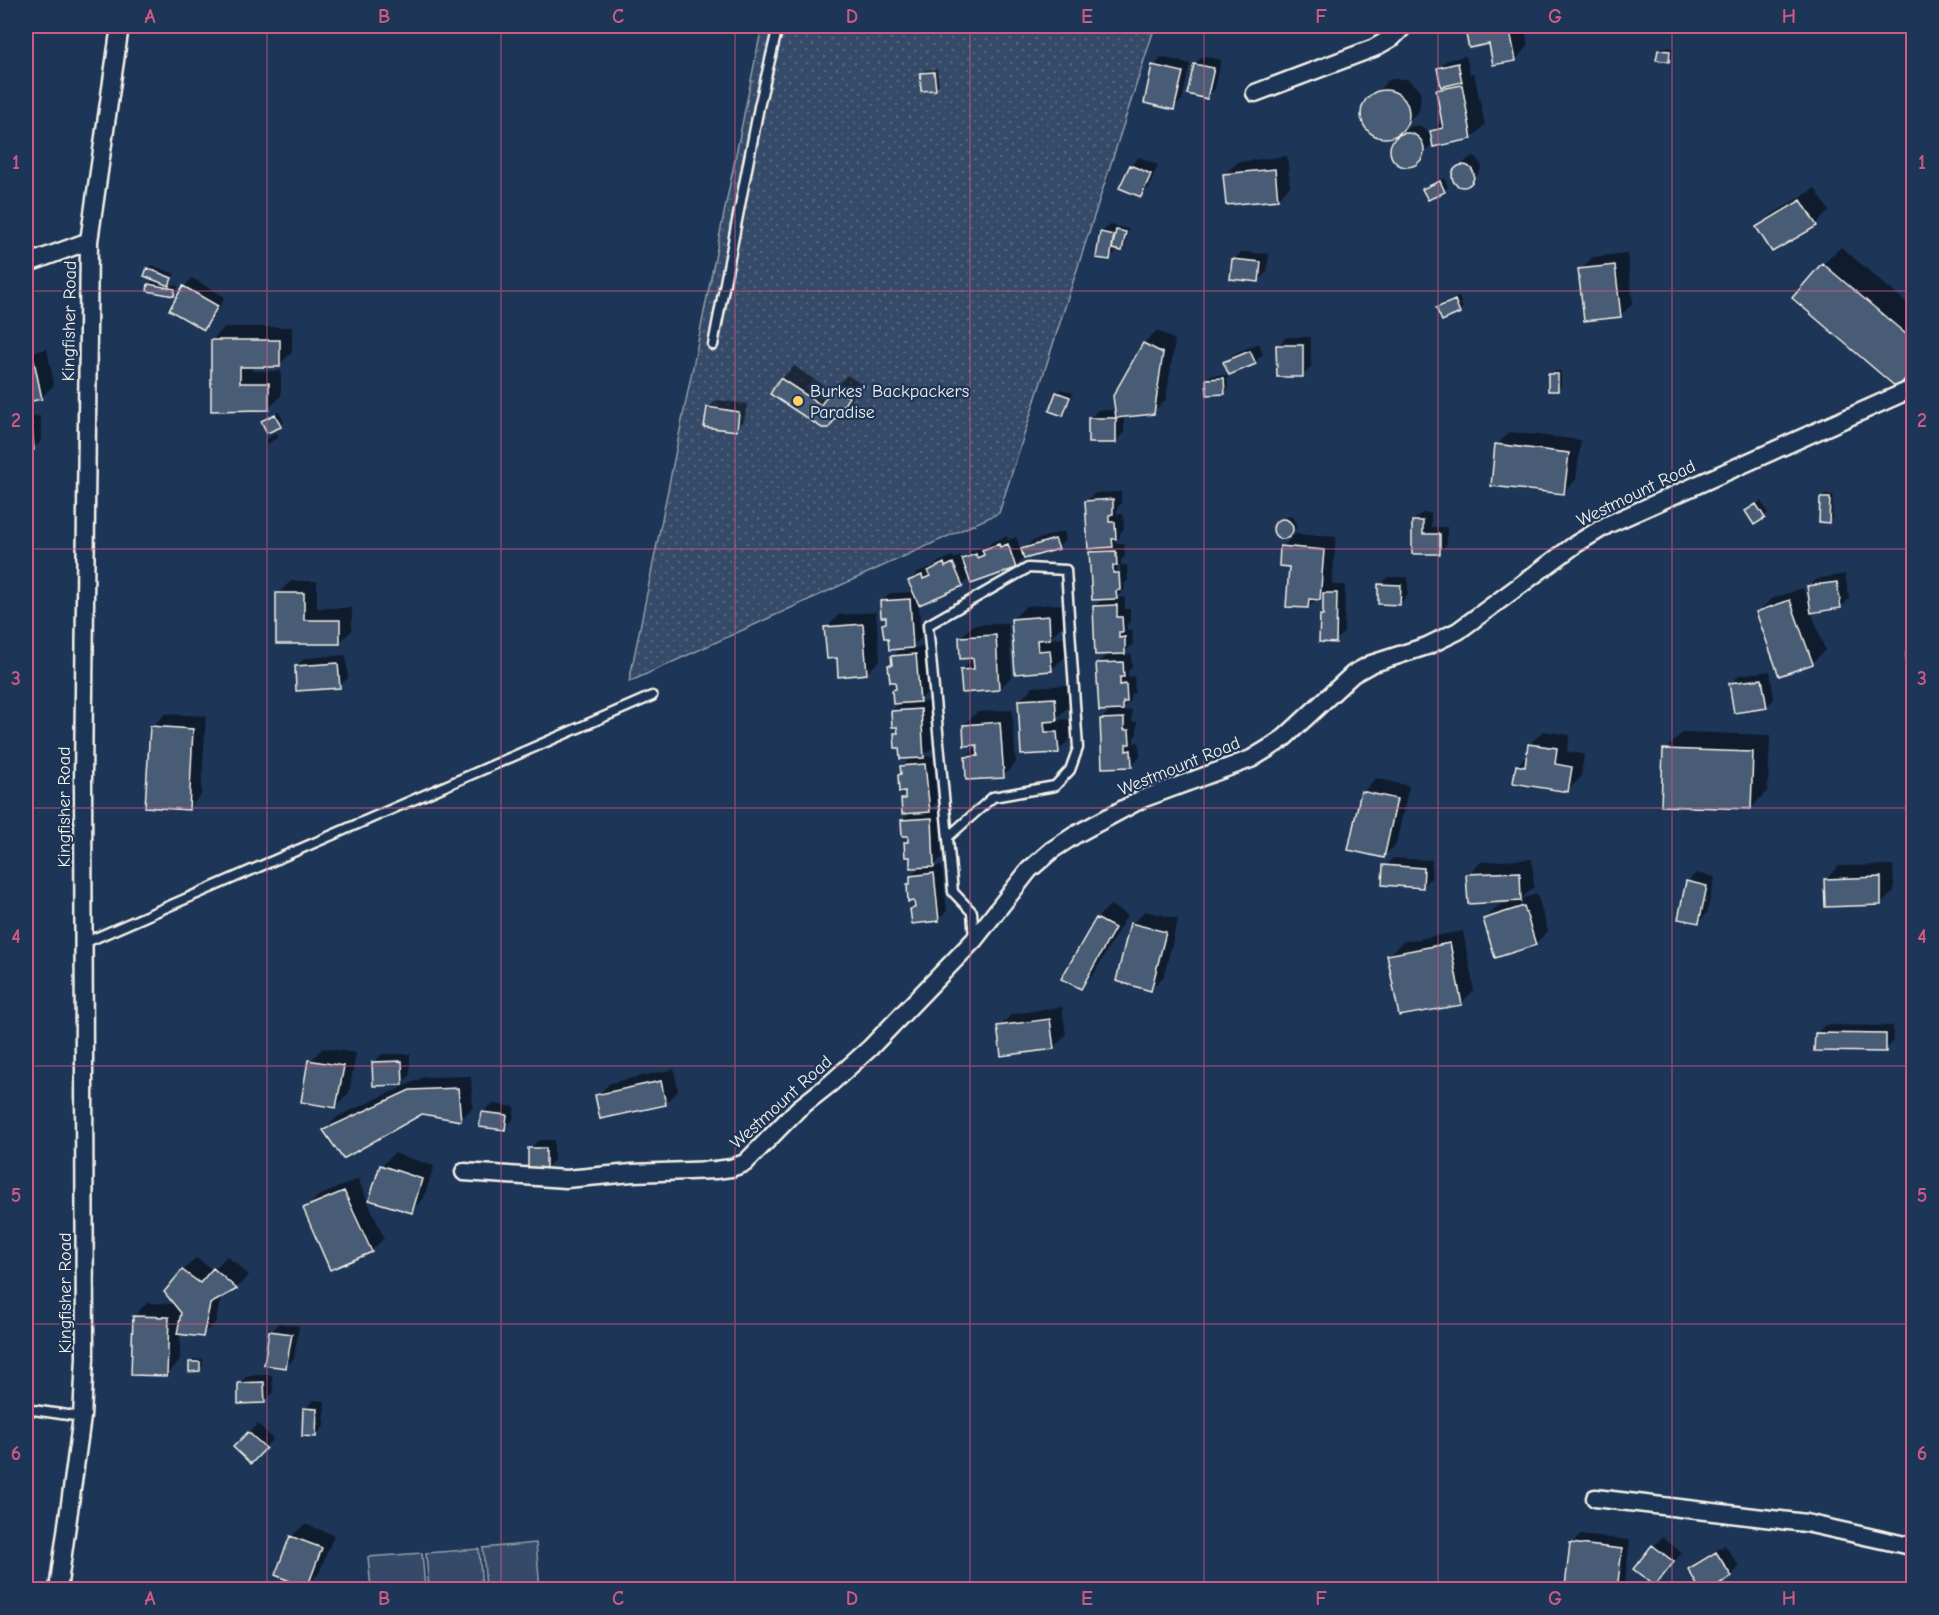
<svg xmlns="http://www.w3.org/2000/svg" width="1939" height="1615" viewBox="0 0 1939 1615" font-family="'Comic Neue',sans-serif">
	<style>
		.park { fill: url(#park-dots); stroke: #949ea8; stroke-width: 1.5 }
		.pitch { fill: #354a67; stroke: #949ea8; stroke-width: 1.5 }
		.shadow { fill: #0007; fill-rule: evenodd }
		.building { fill: #485b74; stroke: #f4f1e8; stroke-width: 1.5 }
		.lines { fill: none; stroke-linecap: round; stroke-linejoin: round }
		.service-casing { stroke: #f4f1e8; stroke-width: 13 }
		.minor-casing { stroke: #f4f1e8; stroke-width: 21 }
		.service { stroke: #1d3557; stroke-width: 8 }
		.minor { stroke: #1d3557; stroke-width: 16 }
		.grid { fill: none; stroke: #d15985; stroke-width: 1.5; stroke-opacity: 0.55 }
		.poi-dot { fill: #ffd166; stroke: #1d3557; stroke-width: 2 }
		.labels { text-anchor: middle; stroke-width: 4.5; stroke-linejoin: round; paint-order: stroke }
		.street-label { font-size: 18px; fill: #f4f1e8; stroke: #1d3557 }
		.poi-label { font-size: 18px; fill: #f4f1e8; stroke: #1d3557; text-anchor: start }
		.neatline { fill: none; stroke: #d15985; stroke-width: 2 }
		.grid-label { font-size: 20px; text-anchor: middle; font-weight: bold; fill: #d15985 }
	</style>
	<defs>
		<pattern id="park-dots" width="8" height="8" patternUnits="userSpaceOnUse" patternTransform="scale(1.5)"><rect width="8" height="8" fill="#354a67"/><path d="M2 2h.1M6 6h.1" fill="none" stroke="#53657d" stroke-width="1.8" stroke-linecap="round"/></pattern>
	</defs>
	<rect width="100%" height="100%" fill="#1d3557"/>
	<filter id="ink" filterUnits="userSpaceOnUse"><feTurbulence type="fractalNoise" baseFrequency=".0167" numOctaves="2"/><feDisplacementMap in="SourceGraphic" scale="12" xChannelSelector="R" yChannelSelector="G"/><feConvolveMatrix kernelMatrix="1 2 1 2 8 2 1 2 1" color-interpolation-filters="sRGB"/></filter>
	<g filter="url(#ink)">
		<path class="park" d="M762 26H1155L999 513 629 682Z"/>
		<path class="pitch" d="M536 1543 540 1589H486L483 1548Z
			M479 1549 482 1589H429L426 1553Z
			M422 1553 425 1589H371L368 1557Z"/>
		<path class="shadow" d="M1298 26H1321L1317 30Z
			M1466 26H1524L1528 46 1515 60 1490 42 1470 46Z
			M1663 47 1673 48 1672 56 1668 60 1659 51Z
			M1204 56 1221 60 1215 89 1206 97 1195 64Z
			M1466 56 1470 74 1474 73 1485 125 1471 138 1433 142 1417 163 1407 166 1402 165 1394 159 1391 149 1395 139 1409 127 1419 125 1430 133 1443 120 1438 91 1443 86 1439 68 1447 60Z
			M1162 57 1190 64 1182 100 1174 108 1154 66Z
			M937 69 939 85 935 88 921 74 925 70Z
			M1393 79H1407L1419 89 1421 96 1419 111 1393 135H1378L1371 131 1364 119 1365 106 1387 81Z
			M1287 156 1290 186 1277 199 1224 175 1238 162Z
			M1139 157 1158 165 1149 187 1141 196 1131 165Z
			M1471 157 1477 158 1482 167 1479 173 1465 185 1456 183 1453 178 1456 169Z
			M1444 178 1448 187 1444 191 1424 190Z
			M1815 188 1829 211 1816 224 1758 228 1771 215Z
			M1110 225 1129 229 1125 246 1122 250 1118 249 1109 259 1101 233Z
			M1841 247 1914 309V369L1823 264Z
			M1242 252 1269 254 1267 272 1259 280 1233 260Z
			M1627 253 1633 303 1620 316 1580 270 1593 257Z
			M152 265 175 274 169 284 178 286 177 291 173 294 149 285 153 281 161 283 148 269Z
			M192 278 225 297 212 320 204 328 184 287Z
			M1459 297 1463 308 1443 319 1438 308 1441 304Z
			M225 327H292V352L279 365H252V371H281V396L268 409H213L212 340Z
			M1157 330 1175 340 1166 399 1153 412 1124 416V433L1116 441 1089 419 1098 410H1117L1115 397 1144 343Z
			M1286 337H1311V367L1303 376 1278 346Z
			M1259 343 1263 354 1255 362 1225 363 1233 354Z
			M47 349 54 385 41 398 27 394 26 395V354Z
			M794 366 832 391 847 375 861 384 842 413 828 426 781 379Z
			M1554 371H1561V386L1557 390 1550 375Z
			M1211 375H1227L1228 389 1224 393 1208 379Z
			M1061 389 1073 393 1066 410 1063 414 1057 393Z
			M717 400 747 404 744 421 736 429 708 408Z
			M279 412 284 422 280 425 263 421Z
			M40 416 42 440 33 449H26V420L29 417Z
			M276 432 279 436 268 444 265 441Z
			M1510 432 1581 440 1576 480 1563 493 1497 445Z
			M1121 492V504L1117 508V514H1123L1124 529 1120 533V537L1114 543H1124L1125 556 1121 560V565H1127L1128 580 1124 584 1125 589 1116 598 1125 597V609H1130V622L1127 625V630H1132L1133 644 1122 655 1131 654 1132 667 1128 671V677L1134 676 1135 692 1131 695V700L1121 711 1132 710V722H1137V734L1134 738V743L1139 742 1140 757 1131 765 1101 719 1112 709 1098 664 1109 653 1094 607 1103 598 1091 553 1097 547 1087 501 1095 493ZM1117 565H1120L1121 588 1119 591Z
			M1825 495H1833L1832 518 1828 521 1821 498Z
			M1761 501 1768 513 1755 523 1747 511Z
			M1422 513H1431V527H1447V544L1439 552H1413V521Z
			M1287 516 1293 517 1297 525 1293 534 1283 538 1278 536 1275 531 1276 525Z
			M1064 531 1066 539 1058 548 1024 558 1015 567 970 577 962 585 919 604 921 638 911 648 924 647 928 692 918 702 929 701 932 748 923 757 933 756 937 802 928 811 940 810 942 857 933 867 942 866 947 911 938 920 912 909 916 905 908 885 912 882 911 876 921 866 911 855 906 843 909 839 903 820 911 812 902 800 907 795 899 775 902 772V766L911 757 895 734 899 730 892 711 902 702 893 690 897 686 890 666 893 662V657L902 647 889 636 884 624 888 620 881 602 890 593 914 592 909 581 918 572 930 567 931 569 938 562 953 556 954 559 961 556 963 559 972 551 984 546 985 549 992 542 1007 536 1008 540 1016 537 1021 551 1032 541Z
			M1295 534 1336 537 1332 585H1345L1344 633 1335 641 1321 615 1324 612 1325 593 1308 607 1282 547Z
			M1845 574 1849 599 1841 607 1811 611 1825 650 1812 663 1758 612 1771 599 1803 588 1811 609 1809 587 1817 579Z
			M1388 577H1408V595L1400 603 1380 585Z
			M291 581H317V608H352V630L339 643 277 642V594Z
			M1061 604 1063 625 1048 639 1063 638 1065 657 1051 670 1013 619 1026 606Z
			M876 612 880 660 867 673 838 656 826 628 839 615Z
			M1008 623 1012 676 999 689 962 670 976 656 960 638 973 625Z
			M346 655 348 678 339 686 296 666 305 658Z
			M1770 671 1774 699 1766 707 1731 684 1739 675Z
			M1068 685 1069 706 1055 720 1070 719 1071 738 1058 751 1020 700 1033 687Z
			M1012 710 1016 763 1003 776 966 758 980 743 964 725 977 712Z
			M165 714 206 716 201 795 188 808 152 727Z
			M1543 731 1570 735 1567 752 1584 754 1581 777 1568 790 1517 766 1528 754 1530 744Z
			M1683 732 1770 735 1768 790 1751 808 1665 750Z
			M1376 778 1409 786 1396 844 1383 857 1363 792Z
			M1393 858 1432 860 1431 878 1422 886 1385 866Z
			M1532 859 1534 887 1521 899 1537 894 1548 931 1535 944 1485 919 1498 906 1514 901 1468 875 1481 862Z
			M1893 865 1894 891 1881 904 1826 879 1839 866Z
			M1696 873 1715 877 1707 913 1699 922 1688 882Z
			M26 902 31 920 26 925Z
			M1110 905 1127 915 1094 974 1081 987 1063 978 1097 918Z
			M1145 911 1178 919 1164 976 1151 989 1132 924Z
			M1463 931 1474 990 1461 1003 1389 955 1402 942Z
			M1062 1007 1066 1035 1053 1048 999 1027 1012 1014Z
			M1825 1025 1893 1026V1042L1885 1050 1816 1034Z
			M323 1048 356 1053 349 1093 336 1106 310 1061Z
			M382 1054H410V1075L402 1084 374 1063Z
			M674 1069 678 1091 665 1104 597 1096 610 1083Z
			M471 1076 473 1107 460 1120 422 1113 325 1130 337 1117 424 1077Z
			M492 1104 515 1107 513 1120 504 1129 483 1112Z
			M538 1140H554V1160L546 1168 530 1149Z
			M394 1153 434 1166 424 1198 411 1211 381 1166Z
			M358 1179 384 1238 371 1251 305 1209 318 1196Z
			M227 1256 249 1275 236 1288 221 1296 216 1322 202 1335 180 1333V1361L167 1374 134 1316 147 1303 176 1304 183 1271 196 1258 213 1270Z
			M279 1323 299 1326 294 1358 286 1367 271 1332Z
			M194 1359H203V1366L199 1370 191 1363Z
			M248 1375H272L273 1393 264 1402 239 1384Z
			M313 1400 325 1401 324 1427 315 1435 305 1409Z
			M258 1424 273 1439 251 1461 236 1447Z
			M305 1524 334 1535 319 1573 306 1586 291 1537Z
			M1580 1535 1630 1540 1625 1582 1618 1590 1567 1585 1572 1544Z
			M1662 1537 1682 1553 1655 1584 1635 1568Z
			M1725 1545 1739 1567 1731 1576 1690 1569 1698 1561Z"/>
		<path class="building" d="M1464 26H1509L1516 61 1493 65 1489 44 1469 48Z
			M1658 50 1670 51 1669 62 1656 60Z
			M1458 63 1462 82 1441 87 1437 68Z
			M1194 64 1214 68 1207 99 1187 94Z
			M1152 65 1183 72 1174 110 1144 103Z
			M934 72 936 90 921 91 920 73Z
			M1462 85 1472 139 1433 147 1430 131 1443 128 1436 90Z
			M1361 114a24 24 0 1 1 48 0a24 24 0 1 1-48 0Z
			M1390 150a17 17 0 1 1 34 0a17 17 0 1 1-34 0Z
			M1130 165 1151 174 1141 197 1119 188Z
			M1452 176a11 11 0 1 1 22 0a11 11 0 1 1-22 0Z
			M1275 169 1278 200 1226 205 1223 174Z
			M1440 181 1445 192 1428 200 1422 189Z
			M1801 200 1817 226 1772 252 1756 227Z
			M1116 230 1126 232 1122 251 1112 249Z
			M1100 232 1114 235 1110 260 1096 258Z
			M1232 259 1261 262 1259 282 1230 279Z
			M1822 263 1914 341V369L1897 388 1792 298Z
			M1615 265 1621 317 1584 321 1578 269Z
			M147 268 172 278 169 286 144 276Z
			M148 284 175 289 174 296 147 291Z
			M183 286 218 306 204 330 169 310Z
			M1455 300 1460 313 1442 321 1436 308Z
			M211 340H280V367H240V383H269V410L211 411Z
			M1143 343 1163 353 1154 414 1116 418 1113 396Z
			M1276 345H1303V377H1277Z
			M1250 351 1256 364 1229 375 1223 362Z
			M34 361 42 399 27 402 26 363Z
			M1548 374H1558V391H1548Z
			M780 378 821 405 833 387 849 397 829 428H822L770 394Z
			M1224 378 1225 394 1207 395 1206 379Z
			M1056 392 1070 397 1063 416 1049 411Z
			M707 407 739 412 737 431 704 427Z
			M275 414 281 427 267 433 261 421Z
			M1088 418H1116V443H1088Z
			M26 424H32L34 450 26 451Z
			M1495 444 1569 453 1564 494 1491 486Z
			M1820 498H1830L1829 523 1819 522Z
			M1113 499V514L1109 515V522H1115L1116 539H1112L1113 547 1088 549 1085 501Z
			M1756 504 1765 518 1754 525 1745 511Z
			M1273 529a10 10 0 1 1 20 0a10 10 0 1 1-20 0Z
			M1412 521H1423V534H1440V554H1412Z
			M1055 539 1059 549 1024 559 1021 549Z
			M999 544 1000 547 1008 544 1016 568 971 584 962 559 976 554 977 558 984 555 982 550Z
			M1280 546 1324 550 1320 600 1309 599 1308 608 1286 607 1289 567 1279 566Z
			M1116 551 1117 566H1113V573H1119L1120 590 1116 591 1117 599 1092 600 1089 552Z
			M944 563 945 567 953 563 963 586 919 605 908 581 922 575 923 579 930 576 928 571Z
			M1837 582 1841 608 1811 613 1807 586Z
			M1378 584 1401 585 1400 605 1378 604Z
			M276 593H304V620H340V644H276Z
			M1323 593H1337L1336 643 1319 642 1320 615H1323Z
			M910 599 913 648 889 650 888 638H884L882 624 886 623V617H881L880 601Z
			M1790 600 1813 664 1779 676 1756 612Z
			M1117 605V617H1122L1123 632H1119V638L1125 637V654L1095 655 1093 606Z
			M1049 616 1050 639 1037 640 1038 651 1050 650 1052 671 1015 674 1011 619Z
			M863 624 867 674 838 677 837 658 827 659 824 627Z
			M996 635 999 690 962 693 960 670 974 669 973 658 960 659 959 637Z
			M1906 652H1914V689L1908 690Z
			M916 654 920 702 893 704 892 690 896 689 895 682H890L888 665H892L891 656Z
			M1123 662 1124 677H1120V685L1126 684 1127 702H1123V710L1099 711 1096 663Z
			M338 663 340 688 296 691 295 666Z
			M1762 679 1767 708 1734 713 1729 683Z
			M1055 698 1057 721 1044 722 1045 732H1057L1059 753 1021 755 1018 700Z
			M921 709 924 758 900 759 899 748H895L894 733H898L897 727H892L891 711Z
			M1124 718V730H1129L1130 744H1126V751L1131 750 1132 767 1102 768 1100 719Z
			M1000 722 1004 778 966 780 965 757 978 756 977 745 964 746 963 725Z
			M150 726 193 729 189 810 145 807Z
			M1528 744 1557 748 1555 764 1572 767 1568 792 1513 783 1516 765 1525 767Z
			M1663 749 1753 752 1751 809 1661 806Z
			M925 764 930 812 902 814 901 799H905V791L899 792 898 775 901 774 900 766Z
			M1361 791 1397 799 1384 858 1348 850Z
			M932 818 934 867 910 868V857H905L904 842H908V836H902L901 820Z
			M1383 865 1424 868 1423 888 1382 885Z
			M1520 872 1521 901 1468 904 1466 874Z
			M934 873 939 921 912 924 910 909 915 908 914 901 908 902 907 884H910V876Z
			M1881 877V905L1825 907 1824 879Z
			M1686 881 1707 886 1699 923 1678 919Z
			M1524 906 1536 945 1495 958 1483 919Z
			M1096 918 1115 928 1081 989 1061 979Z
			M1130 923 1166 932 1151 991 1116 981Z
			M1450 943 1462 1005 1399 1016 1387 955Z
			M1050 1019 1054 1049 1001 1056 997 1026Z
			M1815 1033 1886 1034V1052L1814 1051Z
			M308 1060 344 1066 336 1108 301 1102Z
			M402 1061 403 1085 373 1086 372 1062Z
			M661 1081 666 1105 600 1119 595 1095Z
			M458 1088 461 1121 422 1114 343 1159 323 1130 410 1090Z
			M482 1112 507 1115 505 1130 479 1127Z
			M528 1148H546V1170H528Z
			M380 1165 422 1179 412 1213 369 1200Z
			M344 1191 372 1252 330 1270 303 1208Z
			M213 1268 237 1289 210 1304 203 1337 177 1334 181 1313 164 1292 182 1270 200 1283Z
			M133 1316 169 1317 167 1376 131 1375Z
			M269 1331 292 1334 286 1368 264 1365Z
			M189 1362H200V1371L189 1372Z
			M264 1382 265 1403 238 1404V1383Z
			M303 1408 317 1409 316 1437 302 1436Z
			M248 1432 266 1448 251 1464 233 1447Z
			M290 1536 322 1548 307 1588 275 1575Z
			M1570 1543 1622 1549 1617 1590 1565 1587Z
			M1652 1545 1674 1562 1655 1586 1633 1569Z
			M1716 1552 1732 1577 1711 1590H1700L1688 1569Z"/>
		<g class="lines">
			<defs>
				<path id="service" d="M713 345 759 107 778 26
					M948 837 993 797 1055 786 1070 770 1078 748 1066 570 1028 568 928 625 953 892 972 912 974 939
					M84 943 652 696
					M26 1409 82 1417
					M181 1590 184 1589"/>
				<path id="minor" d="M1255 93 1374 48 1393 37 1404 26
					M26 264 89 241
					M464 1172 566 1179 632 1173 716 1170 731 1168 745 1163 798 1109 831 1083 870 1048 974 940 1029 870 1052 850 1075 835 1142 799 1251 759 1269 748 1284 738 1353 674 1371 664 1427 646 1458 631 1576 544 1607 525 1914 388
					M1595 1498 1806 1523 1914 1547
					M58 1590 82 1417 85 1358 83 781 89 241 120 26"/>
			</defs>
			<use href="#service" class="service-casing"/>
			<use href="#minor" class="minor-casing"/>
			<use href="#service" class="service"/>
			<use href="#minor" class="minor"/>
		</g>
	</g>
	<path class="grid" d="M267 26V1590M501 26V1590M735 26V1590M970 26V1590M1204 26V1590M1438 26V1590M1672 26V1590M26 291H1914M26 549H1914M26 808H1914M26 1066H1914M26 1324H1914"/>
	<circle class="poi-dot" cx="798" cy="401" r="6"/>
	<g class="labels">
		<g class="street-label">
			<text transform="translate(69 321) rotate(-89)" y="6">Kingfisher Road</text>
			<text transform="translate(1636 493) rotate(-26)" y="6">Westmount Road</text>
			<text transform="translate(1179 766) rotate(-22)" y="6">Westmount Road</text>
			<text transform="translate(64 807) rotate(-90)" y="6">Kingfisher Road</text>
			<text transform="translate(781 1102) rotate(-42)" y="6">Westmount Road</text>
			<text transform="translate(65 1293) rotate(-90)" y="6">Kingfisher Road</text>
		</g>
		<g class="poi-label">
			<text x="810" y="397">Burkes' Backpackers<tspan x="810" dy="21">Paradise</tspan></text>
		</g>
	</g>
	<rect width="1939" height="1615" fill="none" stroke="#1d3557" stroke-width="66"/>
	<rect x="33" y="33" width="1873" height="1549" class="neatline"/>
	<g class="grid-label">
		<text x="150" y="23">A</text>
		<text x="384" y="23">B</text>
		<text x="618" y="23">C</text>
		<text x="852" y="23">D</text>
		<text x="1087" y="23">E</text>
		<text x="1321" y="23">F</text>
		<text x="1555" y="23">G</text>
		<text x="1789" y="23">H</text>
		<text x="16" y="169">1</text>
		<text x="1922" y="169">1</text>
		<text x="16" y="427">2</text>
		<text x="1922" y="427">2</text>
		<text x="16" y="685">3</text>
		<text x="1922" y="685">3</text>
		<text x="16" y="943">4</text>
		<text x="1922" y="943">4</text>
		<text x="16" y="1202">5</text>
		<text x="1922" y="1202">5</text>
		<text x="16" y="1460">6</text>
		<text x="1922" y="1460">6</text>
		<text x="150" y="1605">A</text>
		<text x="384" y="1605">B</text>
		<text x="618" y="1605">C</text>
		<text x="852" y="1605">D</text>
		<text x="1087" y="1605">E</text>
		<text x="1321" y="1605">F</text>
		<text x="1555" y="1605">G</text>
		<text x="1789" y="1605">H</text>
	</g>
</svg>
